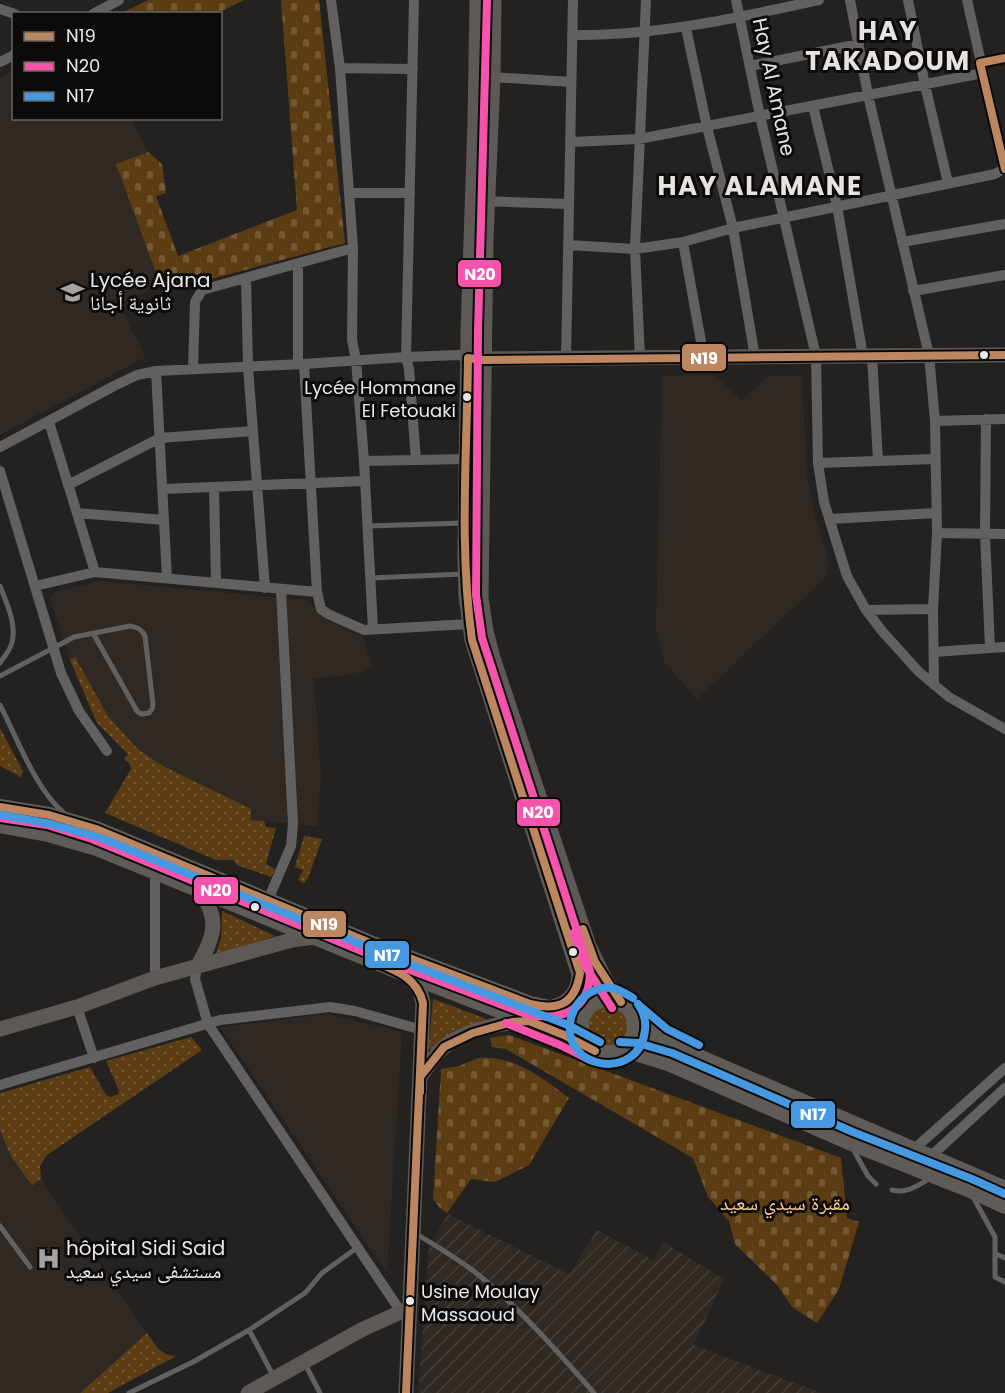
<svg xmlns="http://www.w3.org/2000/svg" width="1005" height="1393" viewBox="0 0 1005 1393" font-family="Poppins,'Noto Naskh Arabic',sans-serif">
	<style>
		.built { fill: #302923 }
		.industrial { fill: url(#industrial-furrows) }
		.grass { fill: url(#grass-dots) }
		.cemetery { fill: url(#cemetery-stones) }
		.lines { fill: none; stroke-linecap: round; stroke-linejoin: round }
		.lane { stroke: #626160; stroke-width: 5 }
		.street { stroke: #626160; stroke-width: 10 }
		.secondary { stroke: #5c5956; stroke-width: 15 }
		.primary { stroke: #5f5b56; stroke-width: 16 }
		.bus-1-casing { stroke: #0c0b0a; stroke-width: 12 }
		.bus-2-casing { stroke: #0c0b0a; stroke-width: 12 }
		.bus-3-casing { stroke: #0c0b0a; stroke-width: 12 }
		.bus-1 { stroke: #bb8660; stroke-width: 8 }
		.bus-2 { stroke: #f653ac; stroke-width: 8 }
		.bus-3 { stroke: #4699e1; stroke-width: 8 }
		.bus-dot { fill: #eae9e7; stroke: #0c0b0a; stroke-width: 2 }
		.labels { text-anchor: middle; stroke-width: 6; stroke-linejoin: round; paint-order: stroke }
		.bus-label { font-size: 18px; fill: #eae9e7; stroke: #0c0b0a; text-anchor: end }
		.street-label { font-size: 20px; fill: #eae9e7; stroke: #0c0b0a }
		.poi-label { font-size: 20px; fill: #eae9e7; stroke: #0c0b0a; text-anchor: start }
		.park-label { font-size: 20px; fill: #fdcc95; stroke: #0c0b0a }
		.district-label { font-size: 26px; font-weight: bold; letter-spacing: 1.5px; fill: #e6e3e0; stroke: #0c0b0a }
		.line-badge { stroke: #0c0b0a; stroke-width: 2 }
		.badge-label { font-size: 16px; text-anchor: middle; font-weight: bold; fill: #fff }
	</style>
	<defs>
		<pattern id="industrial-furrows" width="10" height="10" patternUnits="userSpaceOnUse" patternTransform="scale(1.5)"><rect width="10" height="10" fill="#302923"/><path d="M-1 1l2-2M0 10L10 0M9 11l2-2" fill="none" stroke="#443e38"/></pattern>
		<pattern id="grass-dots" width="8" height="8" patternUnits="userSpaceOnUse" patternTransform="scale(1.5)"><rect width="8" height="8" fill="#5c3d13"/><path d="M2 2h.1M6 6h.1" fill="none" stroke="#745935" stroke-width="1.8" stroke-linecap="round"/></pattern>
		<pattern id="cemetery-stones" width="16" height="16" patternUnits="userSpaceOnUse" patternTransform="scale(1.5)"><rect width="16" height="16" fill="#5c3d13"/><path d="M2 7V4a2 2 0 0 1 4 0v3zM10 15v-3a2 2 0 0 1 4 0v3z" fill="#745935"/></pattern>
	</defs>
	<rect width="100%" height="100%" fill="#232220"/>
	<path class="built" d="M13 71 14 118 131 119 148 152 117 164 160 284 127 301 123 313 146 357 0 435V78Z
		M715 375 741 401 769 376H802L807 476 815 517 828 558 827 576 697 699 665 663 656 629 662 376Z
		M100 581 307 600 322 617 354 634 362 636 372 665 360 672 347 675 314 679 321 777 317 826 250 820 147 757 108 716 75 658 70 660 50 598 56 592Z
		M328 1014 402 1032 387 1273 220 1027Z
		M0 1131 12 1158 32 1185 41 1179 147 1333 79 1393H0Z"/>
	<path class="industrial" d="M448 1214 569 1274 597 1230 653 1260 663 1242 724 1279 694 1345 821 1393H418L429 1246Z"/>
	<path class="grass" d="M75 657 108 716 139 750 163 766 251 809 250 820 264 821 266 827 276 828 266 864 275 869 271 877 237 865 233 860H216L105 813 131 769 130 764 124 759 128 754 97 723 70 660Z
		M0 728 23 771 21 777 0 766Z
		M304 836 322 839 308 878 304 883 298 880 303 870 295 867Z
		M222 911 275 936 215 956 221 939Z
		M433 999 487 1019 454 1031 432 1050 428 1049Z
		M588 1026a20 20 0 1 1 40 0a20 20 0 1 1-40 0Z
		M191 1037 202 1050 47 1155 40 1166 41 1179 32 1185 12 1158 0 1131V1093L90 1067 106 1095 110 1097 118 1094 119 1091 106 1061Z
		M147 1333C155 1344 160 1356 176 1356L108 1393H80Z"/>
	<path class="cemetery" d="M148 0H244L218 13H122Z
		M281 0H319L345 243 163 292 116 164 148 152 162 164 166 193 156 196 178 256 297 210Z
		M509 1035 841 1158 847 1218 859 1222 839 1289 817 1323 792 1307 778 1286 735 1244 729 1221 708 1197 693 1158 506 1049 492 1047 490 1038Z
		M478 1058C516 1056 541 1077 569 1098L529 1165 495 1182 471 1179 447 1213 440 1208 433 1199 441 1069 459 1066Z"/>
	<g class="lines">
		<path class="lane" d="M368 526 464 523
			M371 578 464 574
			M0 586C6 602 17 624 12 642 11 650 4 656 0 663
			M0 676 74 637 130 626C137 627 142 629 145 636L153 704 152 709 149 713 141 714 137 711 93 633
			M0 705C17 738 36 790 64 813
			M853 1149 868 1176 876 1184
			M892 1190C907 1194 917 1186 929 1179
			M972 1195 995 1237V1277L1005 1282
			M0 1226 30 1267
			M415 1233C437 1247 461 1260 481 1277 522 1311 559 1353 594 1393
			M996 1254 1005 1258
			M249 1330 274 1377
			M305 1364 320 1393
			M129 1393 193 1362 249 1330 305 1293 322 1273 358 1247"/>
		<path class="street" d="M331 0 340 68 353 248 352 340 356 360 364 461 373 629
			M736 0 760 116 816 356 818 463 824 502 847 576 866 610 882 631 919 672 949 697 1005 729
			M850 0 868 95 929 355 935 421 937 533 933 609 934 685
			M908 0 925 85 948 183
			M967 0 1005 169
			M0 9 15 14
			M93 14 119 0
			M686 28 707 127 733 228 755 357
			M572 35C656 36 737 18 819 0
			M0 62 14 55
			M980 63 1005 58
			M750 66 859 44
			M340 68 413 69
			M476 76 571 82
			M813 106 837 206 863 356
			M570 142 639 139 983 73
			M349 193H410
			M482 201 569 204
			M683 242 704 358
			M902 242 1005 224
			M568 245 635 249 683 242 733 228 995 174 1005 168
			M298 264V364
			M246 278 248 367 265 588
			M913 291 1005 275
			M872 356 878 460
			M640 358 635 249 646 0
			M566 359 573 0
			M304 364 317 592 321 609 328 614 364 630 470 624
			M193 369 195 302 202 290 353 248
			M156 371 167 578
			M986 419 985 534 990 648
			M935 421 1005 419
			M49 422 95 572
			M0 447 114 386 137 375 156 371 304 364 406 357 459 355 468 358
			M416 460 467 459
			M364 461 416 460 409 369 406 357 414 0
			M818 463 935 459
			M0 471 61 673 79 711 107 751
			M68 485 160 438 253 431
			M214 487 216 583
			M163 489 364 481
			M77 513 164 520
			M830 519 936 513
			M937 533 1005 534
			M35 586 95 572 317 592
			M866 610 933 609
			M934 652 1005 647
			M268 900 291 846 293 824 281 590
			M197 967 195 979 208 1024 401 1312
			M155 978V872
			M77 1007 94 1058
			M0 1085 220 1020 330 1007 355 1011 422 1030
			M913 1150 1005 1068
			M930 1157 1005 1088"/>
		<path class="secondary" d="M477 0 475 121 468 331 465 555 466 596 472 640 589 1006
			M494 0 493 78 486 239 481 598 486 631 493 658 589 946 606 981 621 1002
			M474 359 1005 355
			M197 967C213 939 222 919 199 891
			M0 1029 77 1007 155 978 292 940 314 937
			M420 1077C428 1067 434 1055 444 1047 466 1029 502 1023 529 1021
			M248 1393 363 1329 401 1312 409 1311
			M406 1393 423 1003 420 990 408 975"/>
		<path class="primary" d="M0 807 49 815 96 829 375 945 530 1004 550 1008H588
			M0 825 48 834 97 848 408 975 564 1035 595 1051
			M581 1026a27 27 0 1 1 54 0a27 27 0 1 1-54 0Z
			M554 1007C572 1003 579 990 580 973
			M633 1014 656 1036 671 1045 1005 1189
			M619 1052 636 1053 668 1063 849 1142 968 1189 1005 1206"/>
		<defs>
			<path id="bus-1" d="M1005 58 980 63 1005 169
				M0 807 49 815 96 829 375 945 530 1004C559 1011 575 1004 580 973L472 640C459 547 467 452 468 358L484 360 1005 355
				M583 929 595 962 621 1002
				M372 961C395 970 417 977 423 1003L406 1393
				M420 1092V1077L444 1047 473 1033 512 1022 529 1021 564 1035 595 1051"/>
			<path id="bus-2" d="M0 818 47 825 92 839 371 955 526 1014C561 1022 590 1011 590 971L482 638 476 595 478 331 487 0
				M573 933 586 967 612 1008
				M506 1023 560 1045 590 1060"/>
			<path id="bus-3" d="M2 815 51 824 101 838 412 965 568 1025 600 1042
				M633 998C626 994 619 989 612 988 592 986 576 1000 571 1018 559 1071 640 1082 645 1030 646 1021 644 1012 638 1004
				M640 1006 667 1029 699 1045
				M620 1042 638 1043 672 1053 853 1132 972 1179 1005 1194"/>
		</defs>
		<use href="#bus-1" class="bus-1-casing"/>
		<use href="#bus-2" class="bus-2-casing"/>
		<use href="#bus-3" class="bus-3-casing"/>
		<use href="#bus-1" class="bus-1"/>
		<use href="#bus-2" class="bus-2"/>
		<use href="#bus-3" class="bus-3"/>
	</g>
	<defs>
		<symbol id="university-bare" viewBox="-9 -9 18 18"><path d="M0-5L7-2L0 1L-7-2ZM-4 1L0 2.5L4 1V4Q0 6-4 4Z" fill="#a4a3a1" stroke="#0c0b0a" stroke-width="2.5" paint-order="stroke"/></symbol>
		<symbol id="hospital-bare" viewBox="-9 -9 18 18"><path d="M-5-5h3v3.5h4V-5h3V5h-3V1.5h-4V5h-3Z" fill="#a4a3a1" stroke="#0c0b0a" stroke-width="2.5" paint-order="stroke"/></symbol>
	</defs>
	<g fill-rule="evenodd">
		<use href="#university-bare" x="56" y="276" width="33" height="33"/>
		<use href="#hospital-bare" x="32" y="1242" width="33" height="33"/>
	</g>
	<g class="bus-dot">
		<circle cx="984" cy="355" r="5"/>
		<circle cx="467" cy="397" r="5"/>
		<circle cx="255" cy="907" r="5"/>
		<circle cx="573" cy="952" r="5"/>
		<circle cx="410" cy="1301" r="5"/>
	</g>
	<g class="labels">
		<g class="bus-label">
			<text x="456" y="394">Lycée Hommane<tspan x="456" dy="23">El Fetouaki</tspan></text>
			<text x="421" y="1298" text-anchor="start">Usine Moulay<tspan x="421" dy="23">Massaoud</tspan></text>
		</g>
		<g class="street-label">
			<text transform="translate(774 87) rotate(78)" y="7">Hay Al Amane</text>
		</g>
		<g class="poi-label">
			<text x="90" y="287">Lycée Ajana<tspan x="90" dy="23">ثانوية أجانا</tspan></text>
			<text x="66" y="1255">hôpital Sidi Said<tspan x="66" dy="23">مستشفى سيدي سعيد</tspan></text>
		</g>
		<g class="park-label">
			<text x="785" y="1210">مقبرة سيدي سعيد</text>
		</g>
		<g class="district-label">
			<text x="888" y="40">HAY<tspan x="888" dy="30">TAKADOUM</tspan></text>
			<text x="760" y="195">HAY ALAMANE</text>
		</g>
	</g>
	<g class="line-badge">
		<rect x="457" y="259" width="45" height="29" rx="6" fill="#f653ac"/>
		<rect x="681" y="343" width="46" height="29" rx="6" fill="#bb8660"/>
		<rect x="516" y="798" width="45" height="29" rx="6" fill="#f653ac"/>
		<rect x="193" y="876" width="46" height="29" rx="6" fill="#f653ac"/>
		<rect x="302" y="910" width="45" height="28" rx="6" fill="#bb8660"/>
		<rect x="364" y="940" width="46" height="29" rx="6" fill="#4699e1"/>
		<rect x="790" y="1100" width="46" height="29" rx="6" fill="#4699e1"/>
	</g>
	<g class="badge-label">
		<text x="480" y="280">N20</text>
		<text x="704" y="364">N19</text>
		<text x="538" y="818">N20</text>
		<text x="216" y="896">N20</text>
		<text x="324" y="930">N19</text>
		<text x="387" y="961">N17</text>
		<text x="813" y="1120">N17</text>
	</g>
	<rect x="12" y="12" width="210" height="108" fill="#0c0b0a" stroke="#656462" stroke-width="1.5"/>
	<rect x="24" y="32" width="30" height="9" fill="#bb8660" stroke="#656462" stroke-width="1.5"/>
	<text x="66" y="42" font-size="18" fill="#eae9e7">N19</text>
	<rect x="24" y="62" width="30" height="9" fill="#f653ac" stroke="#656462" stroke-width="1.5"/>
	<text x="66" y="72" font-size="18" fill="#eae9e7">N20</text>
	<rect x="24" y="92" width="30" height="9" fill="#4699e1" stroke="#656462" stroke-width="1.5"/>
	<text x="66" y="102" font-size="18" fill="#eae9e7">N17</text>
</svg>
